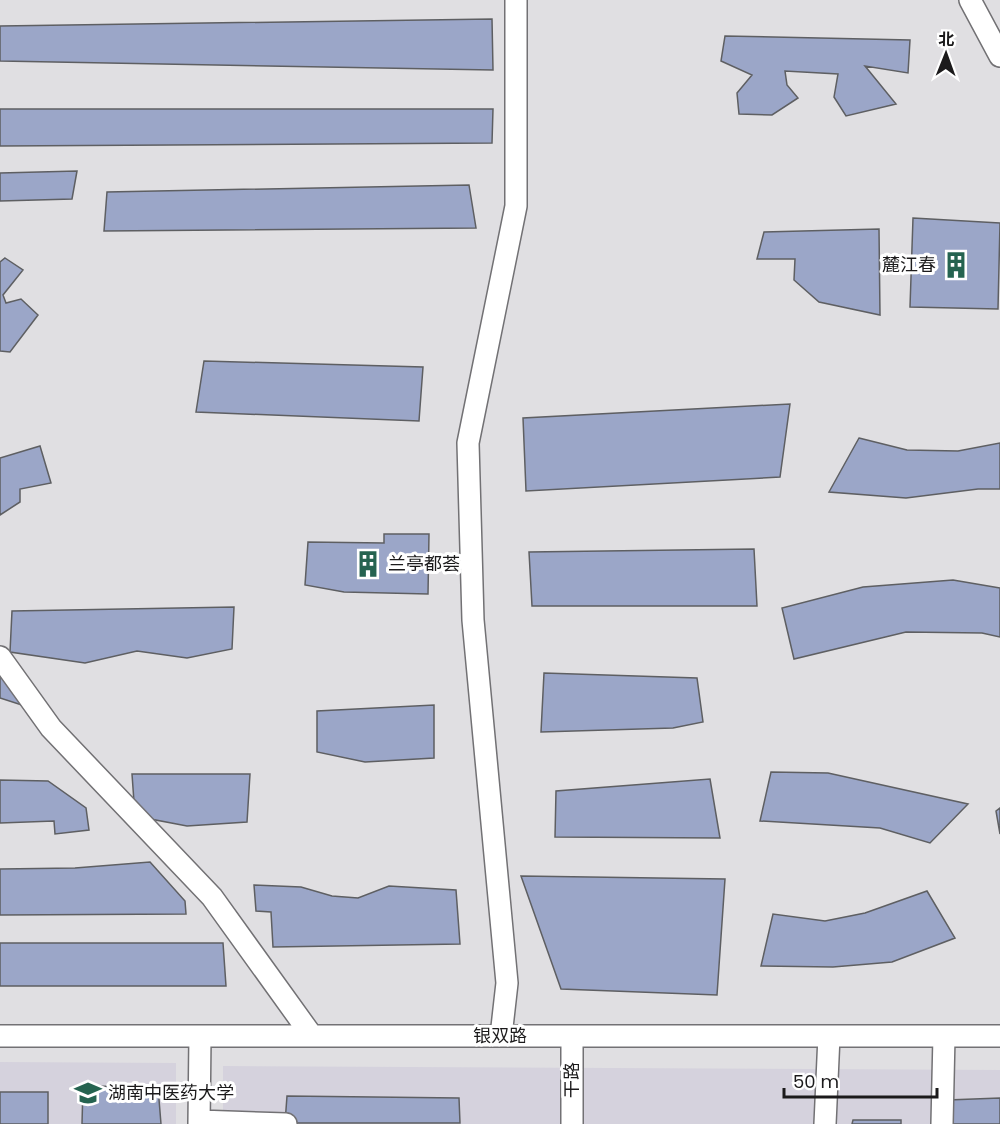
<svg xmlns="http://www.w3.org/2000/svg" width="1000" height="1124" viewBox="0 0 1000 1124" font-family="Poppins,'Noto Sans SC',sans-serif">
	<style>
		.built { fill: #d5d2dd }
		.building { fill: #9ba6c8; stroke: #5e5f62; stroke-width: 1.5 }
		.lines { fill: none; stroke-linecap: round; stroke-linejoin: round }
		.minor-casing { stroke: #727174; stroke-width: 24 }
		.minor { stroke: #fff; stroke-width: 21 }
		.labels { text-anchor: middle; stroke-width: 6; stroke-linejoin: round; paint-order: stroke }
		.poi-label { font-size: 18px; fill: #1b1a1b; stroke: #fff; text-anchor: start }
		.street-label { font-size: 18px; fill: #1b1a1b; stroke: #fff }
	</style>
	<rect width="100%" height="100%" fill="#e0dfe2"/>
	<path class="built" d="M0 1062 176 1063V1124H0Z
		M223 1066 1000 1070V1124H223Z"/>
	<path class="building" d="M492 19 493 70 0 61V26Z
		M725 36 910 40 908 73 865 66 896 104 846 116 834 97 838 74 785 71 787 85 798 98 772 115 739 114 737 93 752 75 721 61Z
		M0 109H493L492 143 0 146Z
		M77 171 72 199 0 201V173Z
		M469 185 476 228 104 231 107 192Z
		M913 218 1000 223 998 309 910 307Z
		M879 229 880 315 819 302 794 280 795 259H757L764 232Z
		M5 258 23 270 3 295 6 303 21 299 38 315 10 352 0 351V262Z
		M204 361 423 367 419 421 196 412Z
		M790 404 780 477 526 491 523 418Z
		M859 438 907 450 958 451 1000 443V489H978L906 498 829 492Z
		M40 446 51 483 20 489V502L0 515V458Z
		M384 534H429L428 594 344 592 305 585 308 542 384 543Z
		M754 549 757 606H532L529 552Z
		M953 580 1000 588V637L982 633 906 632 794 659 782 608 863 587Z
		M234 607 232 649 187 658 137 651 85 663 10 652 12 611Z
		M0 673 25 706 0 698Z
		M544 673 697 678 703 722 673 728 541 732Z
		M434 705V758L365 762 317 752V711Z
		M771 772 828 773 968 804 930 843 880 828 760 821Z
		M132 774H250L247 822 187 826 135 816Z
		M710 779 720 838 555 837 556 791Z
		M0 780 48 781 86 808 89 830 55 834 54 821 0 823Z
		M1000 808V834L996 811Z
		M150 862 185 901 186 914 0 915V869L75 868Z
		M521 876 725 879 717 995 561 989Z
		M254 885 301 887 332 896 358 898 389 886 456 890 460 944 273 947 271 912 256 911Z
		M927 891 955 938 892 962 833 967 761 966 773 914 825 921 865 913Z
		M0 943H223L226 986H0Z
		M83 1086 158 1087 161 1124H82Z
		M0 1092H48V1124H0Z
		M287 1096 459 1098 460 1123H285Z
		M1000 1098V1124H951L948 1100Z
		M853 1120H901V1124H852Z"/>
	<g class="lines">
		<defs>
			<path id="minor" d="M970 0 1000 56
				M0 657 51 728 212 897 312 1036
				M0 1036H1000
				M501 1036 507 983 473 620 468 443 516 206V0
				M199 1121 286 1124
				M199 1124 200 1036
				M572 1124V1036
				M825 1124 829 1036
				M942 1124 944 1036"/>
		</defs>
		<use href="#minor" class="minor-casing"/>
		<use href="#minor" class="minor"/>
	</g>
	<defs>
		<symbol id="building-bare" viewBox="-9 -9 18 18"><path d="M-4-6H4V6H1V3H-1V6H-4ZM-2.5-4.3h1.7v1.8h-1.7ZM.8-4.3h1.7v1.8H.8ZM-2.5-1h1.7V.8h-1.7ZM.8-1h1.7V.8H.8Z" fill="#256350" stroke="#fff" stroke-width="2.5" paint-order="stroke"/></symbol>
		<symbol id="university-bare" viewBox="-9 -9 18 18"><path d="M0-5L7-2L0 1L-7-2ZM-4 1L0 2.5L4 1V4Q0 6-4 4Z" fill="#256350" stroke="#fff" stroke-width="2.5" paint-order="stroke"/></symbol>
	</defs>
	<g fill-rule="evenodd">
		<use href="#building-bare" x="937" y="246" width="38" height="38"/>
		<use href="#building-bare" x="349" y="545" width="38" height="38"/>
		<use href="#university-bare" x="69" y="1074" width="38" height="38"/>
	</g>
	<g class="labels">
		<g class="poi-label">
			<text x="936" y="271" text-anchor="end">麓江春</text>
			<text x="388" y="570">兰亭都荟</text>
			<text x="108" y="1099">湖南中医药大学</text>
		</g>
		<g class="street-label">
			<text x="500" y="1042">银双路</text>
			<text transform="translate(572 1080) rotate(-90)" y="6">干路</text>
		</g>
	</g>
	<g transform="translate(946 54) rotate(1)" stroke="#ffffff" stroke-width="4.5" paint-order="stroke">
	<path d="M0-4.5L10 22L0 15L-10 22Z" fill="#1b1a1b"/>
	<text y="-9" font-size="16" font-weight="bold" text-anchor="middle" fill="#1b1a1b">北</text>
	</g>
	<path d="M784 1088v9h153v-9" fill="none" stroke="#1b1a1b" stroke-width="3"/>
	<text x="793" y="1088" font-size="18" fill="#1b1a1b" stroke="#ffffff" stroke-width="4.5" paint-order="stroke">50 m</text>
</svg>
